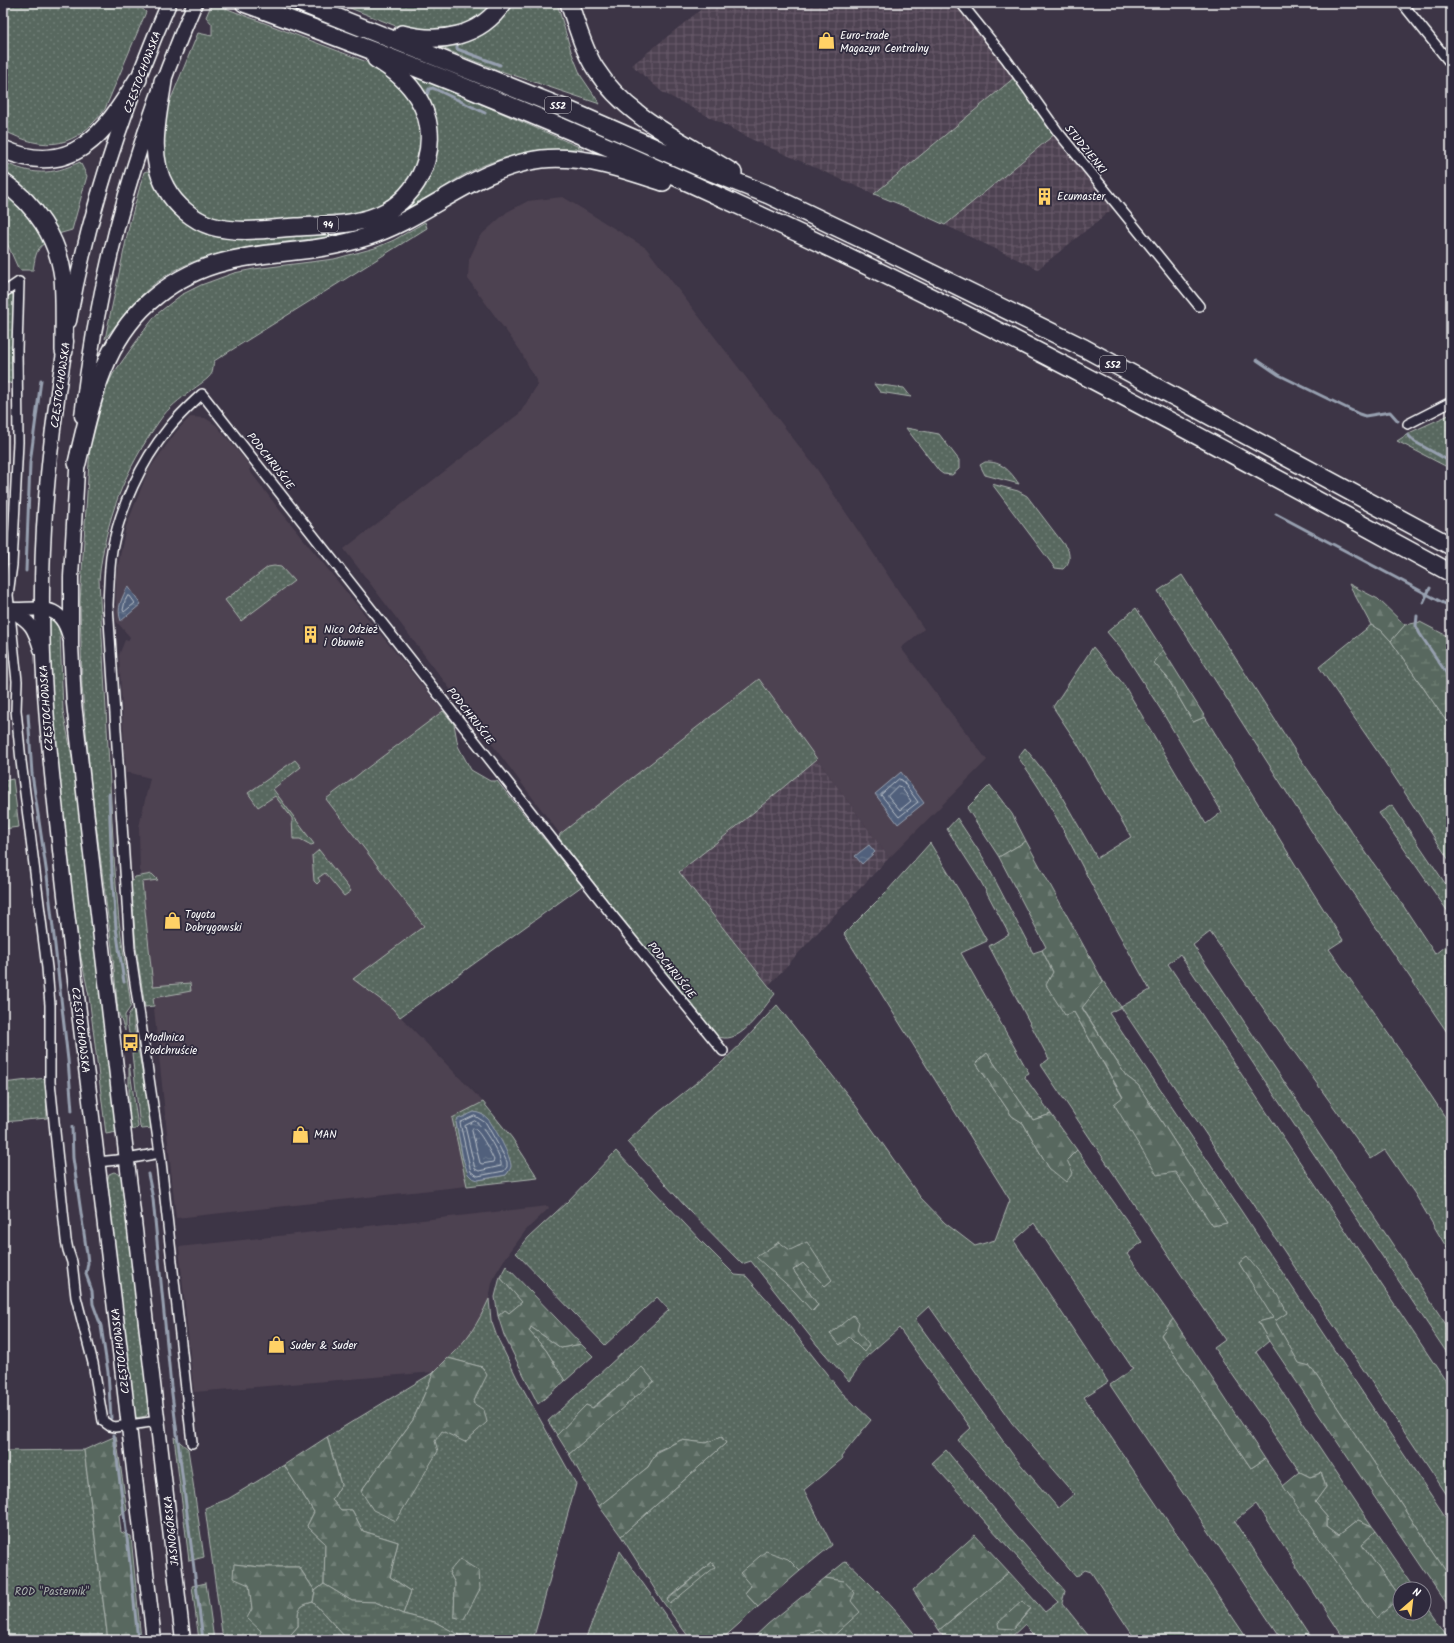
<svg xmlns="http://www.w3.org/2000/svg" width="1454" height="1643" viewBox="0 0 1454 1643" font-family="Kalam,sans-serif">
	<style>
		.built { fill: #4e4251 }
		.industrial { fill: url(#industrial-grid) }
		.green { fill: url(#green-dots); stroke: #acb4af; fill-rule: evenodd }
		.forest { fill: url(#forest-firs); stroke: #acb4af }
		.wetland { fill: url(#wetland-marsh); stroke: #acb4af }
		.water { fill: url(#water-ripples); stroke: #97a0b0 }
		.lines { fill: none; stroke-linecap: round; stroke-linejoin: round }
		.shore { stroke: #b9c0ca; stroke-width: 1 }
		.stream { stroke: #97a0b0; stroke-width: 3 }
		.street-casing { stroke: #fff; stroke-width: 12 }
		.secondary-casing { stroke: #fff; stroke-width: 16 }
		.primary-casing { stroke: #fff; stroke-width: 17 }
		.highway-casing { stroke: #fff; stroke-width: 20 }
		.street { stroke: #2f2a3d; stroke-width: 9 }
		.secondary { stroke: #2f2a3d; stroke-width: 13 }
		.primary { stroke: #2f2a3d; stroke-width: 14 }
		.highway { stroke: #2f2a3d; stroke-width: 17 }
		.labels { text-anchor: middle; stroke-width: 3.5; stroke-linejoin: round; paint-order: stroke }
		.shield { fill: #2f2a3d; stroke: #c1bfc5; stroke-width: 1 }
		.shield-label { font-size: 10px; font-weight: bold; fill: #fff }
		.poi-label { font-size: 11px; fill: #fff; stroke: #2f2a3d; text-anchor: start }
		.street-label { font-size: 11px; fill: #fff; stroke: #2f2a3d }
		.park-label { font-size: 11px; fill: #acb4af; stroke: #2f2a3d }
	</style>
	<defs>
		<pattern id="industrial-grid" width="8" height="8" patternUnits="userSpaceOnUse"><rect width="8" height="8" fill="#4e4251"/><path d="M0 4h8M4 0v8" fill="none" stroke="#695e6b"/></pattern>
		<pattern id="green-dots" width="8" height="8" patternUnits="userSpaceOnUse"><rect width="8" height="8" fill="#58685f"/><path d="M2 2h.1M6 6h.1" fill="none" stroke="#717f77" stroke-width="1.8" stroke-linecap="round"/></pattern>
		<pattern id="forest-firs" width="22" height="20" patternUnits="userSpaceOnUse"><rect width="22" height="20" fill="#58685f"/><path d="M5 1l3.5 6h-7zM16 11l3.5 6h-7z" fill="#717f77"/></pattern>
		<pattern id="wetland-marsh" width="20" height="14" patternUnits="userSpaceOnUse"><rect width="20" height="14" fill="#58685f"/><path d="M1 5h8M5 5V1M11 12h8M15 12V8" fill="none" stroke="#717f77"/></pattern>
		<pattern id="water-ripples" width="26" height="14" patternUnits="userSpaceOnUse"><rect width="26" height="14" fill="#51617b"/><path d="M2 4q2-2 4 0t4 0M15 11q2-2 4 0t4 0" fill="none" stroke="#6b798f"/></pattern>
	</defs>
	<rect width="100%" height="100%" fill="#3d3546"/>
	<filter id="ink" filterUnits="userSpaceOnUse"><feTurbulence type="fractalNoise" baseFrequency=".025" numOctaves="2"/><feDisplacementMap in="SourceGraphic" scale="8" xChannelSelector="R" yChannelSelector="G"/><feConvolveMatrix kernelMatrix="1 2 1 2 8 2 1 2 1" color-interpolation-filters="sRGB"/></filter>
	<g filter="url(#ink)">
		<path class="built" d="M563 197 646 248 816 468 924 629 901 648 987 760 889 858 759 679 560 834 344 549 520 413 538 384 520 350 468 279 469 260 480 236 507 212 528 201Z
			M190 417 205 418 216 425 251 467 249 470 278 508 443 711 326 799 424 926 354 979 392 1008 483 1102 452 1118 467 1186 176 1218 140 875 139 827 150 778 131 773H126L119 655 125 640 128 641 130 637 116 621V576L126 527 148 471 176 432Z
			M548 1206 549 1208 526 1230 504 1260 496 1273 492 1283 489 1299 479 1321 465 1342 434 1372 194 1392 179 1247Z"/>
		<path class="industrial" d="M709 3H956L971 19 1015 77 874 194 751 139 662 92 632 65Z
			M1056 133 1115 207 1038 269 945 225Z
			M817 759 889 858 819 931 769 985 679 872 736 827Z"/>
		<path class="green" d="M3 3H136L146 12 105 109C76 148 46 153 3 130Z
			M212 3 367 62 393 80 409 96 419 115 422 137 421 153 410 183 390 202 372 211 326 218 251 223 217 220 200 214 182 199 172 186 161 149 162 132 168 106 198 33 212 36V24L206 17Z
			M266 3H284L494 85 492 90Z
			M337 3H493L480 17 466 26 424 32 396 26Z
			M512 3H557L571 51 581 76 600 104 498 70 434 45 494 24 506 13Z
			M405 73 435 84 584 149C532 148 490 156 446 186 429 198 413 208 395 218 389 222 383 226 376 228 347 237 316 238 286 242 234 248 181 256 142 295 128 308 117 324 105 339L130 222 144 172 147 171 151 173 198 227 373 224 435 151 438 134 436 120 427 102Z
			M1015 77 1056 133 945 225 899 204 874 194Z
			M3 162C33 175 50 176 80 162L87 176 72 230 58 234 7 176 3 173Z
			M3 188 27 210 45 243C35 249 35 260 33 270H20L18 268 3 234Z
			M425 222 427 228 214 361C213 364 213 369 212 373 208 380 198 385 191 391 180 399 168 408 160 420 125 469 105 520 99 580L114 858 119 921 131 1006 125 1015V1031L118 1011 112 948 91 785 82 686 80 602 90 447 96 408 113 374 146 328 157 314 181 295 201 285 234 273 254 269 334 259 375 248 394 240Z
			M10 293 15 296 14 380 12 383H6V381H3V295Z
			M874 384 904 388 911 397 880 392Z
			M1451 414V469L1397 441 1411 432Z
			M906 428 939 434 959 460V469L952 475 943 474 939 471Z
			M985 462C1002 461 1010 471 1019 484L985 475 980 465Z
			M992 484 1018 491 1027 496 1068 550C1070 558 1070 563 1063 569L1055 568Z
			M274 566 281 567 294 581 241 621 225 600 268 567Z
			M1182 575 1297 754 1402 904 1435 954 1449 943 1451 946V1038L1321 846 1158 591Z
			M1136 608 1163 650 1154 663 1167 677 1193 722 1205 717 1298 869 1343 940 1329 949 1422 1082 1451 1126V1255L1415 1194 1385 1150 1371 1159 1275 1025 1210 932 1193 945 1451 1332V1359L1180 954 1168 964 1451 1389V1501L1121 1007 1109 1013 1451 1525V1579L1310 1366 1299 1364 1275 1321 1287 1312 1247 1258 1239 1263 1274 1318 1258 1322 1269 1341 1256 1352 1372 1526 1358 1520 1339 1535 1327 1526V1516L1315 1502 1326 1487 1321 1473 1310 1477 1300 1472 1214 1348 1225 1340 1041 1065 1049 1059 989 946 1009 934 980 880 947 829 957 818 984 859 1033 953 1042 950 1053 972 1065 1015 1074 1012 1123 1098 1114 1105 1175 1172 1213 1225 1227 1223 1138 1085 1126 1076 1082 1007 1103 981 1121 1007 1150 990C1132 957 1113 924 1095 891 1071 845 1049 799 1018 757L1025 748 1055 785 1097 858 1131 837 1077 743 1053 707 1093 647 1124 685 1206 824 1222 812 1161 710 1123 651 1107 632Z
			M52 619 56 622 60 633 63 711 73 762 117 1132 106 1134 89 996 79 948 58 771 50 664 49 621Z
			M1371 625 1381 630 1391 641 1451 728V863L1382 758 1319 667Z
			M759 679 817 759 736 827 679 872 775 994C763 1008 744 1040 724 1038 719 1038 713 1034 709 1032L559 838 560 834Z
			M443 711 454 724 458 746 471 770 490 781H497L582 886 400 1017 392 1008 353 979 424 926 326 799Z
			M295 760 301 767 273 789 314 844 311 845 300 839H293L292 818 275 796 258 807 248 793Z
			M990 785 1012 814 1026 841 999 857 967 808Z
			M1392 805 1451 892V916L1379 813Z
			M930 843 960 892 987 941 961 953 1029 1073 1024 1076 1051 1114 1033 1120 987 1053 976 1063 1012 1116 1023 1123 1049 1168 1067 1160 1077 1150 1142 1242 1127 1254 1173 1319 1161 1335 1251 1468 1265 1459 1375 1618 1399 1598 1362 1544 1376 1531 1416 1589H1400V1613H1424V1601L1451 1640H1345L1256 1504 1235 1521 1313 1640H1282L1110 1385 1133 1369 1034 1223 1014 1241 1108 1382 1084 1397 1248 1640H1136L1091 1572 1085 1570 1076 1577 958 1440 971 1428 899 1328 867 1356 849 1381 817 1345 751 1261 742 1264 685 1206 627 1142 658 1113 720 1064 744 1041 777 1005 851 1099 920 1197 945 1223 975 1246 995 1240 1010 1200 844 934 888 890ZM778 1242 832 1280 825 1286 803 1263 793 1270 818 1305 813 1311 794 1291ZM929 1306 1012 1423 1074 1494 1058 1508 1016 1459 915 1319Z
			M319 850 351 891 344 896 325 873 318 878 320 881 317 884 314 881 312 856Z
			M152 874 158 880 142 882 153 986 190 983 191 991 153 998 154 1006 145 1007 136 947 131 883 135 877Z
			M134 1008V1025L152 1128 142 1129 140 1127 131 1044 133 1043 132 1038H130C128 1027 124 1016 134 1008Z
			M129 1064 138 1127 136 1129 129 1130Z
			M46 1078 47 1118 3 1122V1083Z
			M483 1102 512 1138 538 1178 467 1186 452 1118ZM474 1112 483 1115 509 1171 506 1175 478 1180 463 1159 456 1122Z
			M616 1151 701 1241 735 1275 746 1276 779 1313 841 1392 871 1420 841 1457 842 1459 804 1490 832 1545 800 1571 788 1560 751 1586 745 1593 758 1607 721 1640H691L663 1602 621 1536 726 1443 722 1437 706 1443 681 1440 657 1451 648 1467 599 1506 569 1454 653 1381 642 1367 592 1408 586 1405 557 1435 548 1421 669 1310 657 1297 605 1345 516 1253 528 1238 567 1202ZM712 1562 670 1604 667 1599Z
			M114 1172 119 1174 123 1179 150 1410 146 1416 135 1418 107 1182 109 1174Z
			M500 1277 522 1302 509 1313 505 1310 498 1316 495 1297Z
			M489 1299 491 1320 497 1337 517 1378 576 1484 533 1640H465L464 1638 435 1622 403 1614 411 1591 390 1577 398 1542 363 1531 352 1510H341L332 1500 341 1485 327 1437 434 1372 413 1420 361 1491 434 1441 442 1430 473 1403 486 1375 482 1367 448 1358C469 1338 477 1325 489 1299ZM449 1572 480 1590 454 1616 455 1583Z
			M531 1327 561 1348 581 1344 593 1356 565 1381 546 1350 529 1331Z
			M174 1437 188 1449 204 1557 189 1561Z
			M84 1450 108 1640H3V1451Z
			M946 1450 1009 1527 1065 1591 1062 1603 1092 1640H1036L1025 1624 1008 1640H946L939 1630 1009 1572 1045 1612 1058 1602 932 1463ZM1022 1601 1031 1609 1013 1629Z
			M284 1465 314 1512 307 1526 325 1543 324 1584 315 1591 299 1567H260L234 1564 249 1585 252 1609 261 1631 259 1640H223L205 1508 228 1499Z
			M620 1551 683 1640H585Z
			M846 1561C873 1586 897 1610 919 1640H806L810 1632 820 1630 851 1601 844 1581 825 1578Z
			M313 1602 348 1640H286L298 1626C298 1611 296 1606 313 1602Z"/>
		<path class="forest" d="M1349 584 1378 599 1405 625 1391 641 1381 630 1371 625Z
			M1163 650 1205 717 1193 722 1167 677 1154 663Z
			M13 779 19 827 3 829V781Z
			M1026 841 1103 981 1082 1008 1126 1076 1138 1085 1227 1223 1213 1226 1175 1172 1157 1175 1114 1104 1123 1097 1074 1012 1065 1015 1046 985 1053 972 1042 950 1046 947 999 857Z
			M987 1053 1033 1120 1051 1114 1077 1150 1067 1160 1073 1173 1066 1182 1049 1168 1023 1123 1012 1116 976 1063Z
			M779 1242 790 1250 807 1242 832 1280 825 1286 803 1263 793 1270 818 1305 812 1311 794 1291 756 1257Z
			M1247 1257 1279 1296 1287 1313 1275 1321 1299 1363 1310 1366 1451 1579V1610L1269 1341 1258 1322 1273 1318 1239 1263Z
			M506 1266 581 1344 561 1348 531 1327 529 1331 546 1350 565 1381 538 1404 504 1335 498 1316 505 1310 509 1313 522 1302 500 1277Z
			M853 1315 859 1322 857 1330 869 1345 864 1352 849 1337 840 1345 830 1334Z
			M1173 1319 1265 1459 1251 1468 1161 1335Z
			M448 1358 482 1367 487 1375 473 1403 484 1410 487 1422 465 1442 442 1431 435 1441 438 1451 396 1521 373 1510 361 1491 413 1420 434 1372Z
			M642 1367 654 1381 569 1454 557 1435 586 1405 593 1408Z
			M116 1436 127 1510 119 1515 121 1532 131 1536 141 1640H108L84 1450Z
			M327 1437 341 1485 332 1500 341 1510H352L363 1531 398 1542 390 1577 411 1591 403 1614 375 1602 352 1601 324 1584 325 1543 307 1526 314 1512 284 1465Z
			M721 1437 726 1443 621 1536 599 1506 648 1467 657 1452 681 1440 706 1443Z
			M1300 1472 1310 1477 1321 1473 1326 1487 1315 1502 1327 1516V1526L1339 1535 1358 1520 1372 1526 1376 1531 1362 1544 1399 1598 1375 1618 1283 1486Z
			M975 1535 1009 1572 939 1630 913 1590Z
			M766 1551 788 1559 800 1571 758 1607 745 1593 751 1586 740 1573Z
			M460 1559 479 1571 480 1589 464 1619 454 1617 455 1583 449 1572Z
			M712 1562 715 1567 670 1604 667 1600Z
			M234 1564 260 1567H299L315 1591 313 1602C296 1606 298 1611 298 1626L286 1640 258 1639 261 1631 247 1618 252 1609 249 1585 233 1578Z
			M825 1578 844 1581 855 1593 851 1601 860 1612 830 1639 820 1630 810 1632 806 1640H751L768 1624Z
			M206 1583 214 1640H199L192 1586Z
			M1022 1601 1031 1608 1013 1629 999 1628 998 1623Z"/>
		<path class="wetland" d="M1420 622 1451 638V728L1391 641 1405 625Z
			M324 1584 352 1601 375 1602 403 1614 435 1622 465 1638V1640H348L313 1602 315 1591Z"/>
		<path class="water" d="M128 586 141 604 121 621C116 608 122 598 128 586Z
			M901 772 924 803 898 824 875 794Z
			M869 845 875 852 862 864 855 856Z
			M474 1112C480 1113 484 1115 488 1119 494 1126 512 1158 511 1167 510 1170 508 1172 506 1175L478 1180 472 1178 468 1174 463 1159 456 1122 458 1119Z"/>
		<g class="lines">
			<path class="shore" d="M128 596H130L135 603 124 612 123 610 125 601Z
				M899 779 902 780 918 802 899 817 881 795Z
				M898 786 901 787 911 801 900 810 888 796Z
				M475 1116 486 1123 500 1148 507 1162V1167L504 1171 478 1176 471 1172 460 1123Z
				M475 1121C483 1125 503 1159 501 1166L479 1171 475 1169 465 1126Z
				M473 1128C480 1130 490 1152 494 1160L493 1162 482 1164 480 1163 472 1131Z"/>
			<path class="stream" d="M459 43 457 45V49L500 65
				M427 95 429 89 433 88 485 113
				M1257 360 1279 375 1359 414 1365 416 1390 412 1398 421
				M1408 435 1415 442 1451 462
				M1276 514 1451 607
				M26 571 30 463 41 380
				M1423 603 1430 588
				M1417 616 1416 626 1420 634 1451 680
				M28 714 32 774 47 875 68 1060 72 1111
				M109 794 112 872 116 928 124 982
				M72 1127 73 1158 87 1254 88 1263 86 1274 92 1291 93 1304 101 1326 108 1372 111 1418
				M148 1174 153 1199 171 1386 203 1640
				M114 1435 129 1554 138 1640"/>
			<defs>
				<path id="street" d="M961 3 1006 59 1058 132 1199 306
					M1402 3 1451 64
					M3 293 19 282 17 349 18 442 12 565 8 595 17 681 16 710 21 761 47 968 50 1005V1082L66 1240 68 1250 72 1262 76 1297 93 1363 103 1421 110 1426 115 1427 158 1421
					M1408 424 1451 402
					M97 1162 127 1159 160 1153
					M192 1443 160 1153 130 949 108 605C109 587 109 568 112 550 120 508 141 462 168 429 178 416 190 405 202 394L612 915 723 1051"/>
				<path id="secondary" d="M3 609C34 613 60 596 70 639
					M11 610C32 623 34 627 41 650"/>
				<path id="primary" d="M69 321C88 212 125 104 169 3
					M66 341C51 429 41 519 42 609 42 684 50 757 58 831 67 919 78 1005 89 1092 112 1275 132 1457 154 1640
					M82 416C98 274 138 134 195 3
					M78 453 71 577V645L74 703 90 845 183 1640"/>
				<path id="highway" d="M244 3C417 65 587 135 753 212 991 321 1221 448 1451 573
					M301 3 566 109 699 167 769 195 872 244 1084 348 1451 546
					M569 3C577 25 583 49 595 68 627 119 685 142 733 173
					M402 34C440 44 480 37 503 3
					M163 81C158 116 147 156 166 188 175 205 193 220 211 226 238 234 268 229 296 227 326 225 360 226 387 211 426 189 442 136 418 98 408 81 393 69 376 59
					M3 149C72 180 106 132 138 79
					M3 182C35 204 58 238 63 277 65 301 64 327 64 351
					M77 463C91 404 102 344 149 302 219 240 287 263 366 237 429 217 473 168 542 159 583 155 624 169 663 182"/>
			</defs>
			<use href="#street" class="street-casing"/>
			<use href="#secondary" class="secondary-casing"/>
			<use href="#primary" class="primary-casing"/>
			<use href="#highway" class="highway-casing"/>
			<use href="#street" class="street"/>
			<use href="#secondary" class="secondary"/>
			<use href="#primary" class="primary"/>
			<use href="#highway" class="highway"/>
		</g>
	</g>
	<defs>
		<symbol id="shop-bare" viewBox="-9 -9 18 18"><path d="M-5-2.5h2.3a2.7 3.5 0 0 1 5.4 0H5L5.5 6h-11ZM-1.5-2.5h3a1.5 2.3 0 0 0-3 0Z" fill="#ffd166" stroke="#2f2a3d" stroke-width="2.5" paint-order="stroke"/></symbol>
		<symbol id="building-bare" viewBox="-9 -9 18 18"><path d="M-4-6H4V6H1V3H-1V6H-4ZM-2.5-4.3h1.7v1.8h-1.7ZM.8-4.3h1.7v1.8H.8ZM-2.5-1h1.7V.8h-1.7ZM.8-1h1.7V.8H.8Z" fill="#ffd166" stroke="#2f2a3d" stroke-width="2.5" paint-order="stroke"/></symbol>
		<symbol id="bus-bare" viewBox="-9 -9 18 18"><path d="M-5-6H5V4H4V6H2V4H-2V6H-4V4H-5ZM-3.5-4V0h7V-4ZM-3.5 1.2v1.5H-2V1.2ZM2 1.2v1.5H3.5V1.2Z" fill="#ffd166" stroke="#2f2a3d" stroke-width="2.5" paint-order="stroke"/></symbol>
	</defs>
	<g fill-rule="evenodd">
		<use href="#shop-bare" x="814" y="28" width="25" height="25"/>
		<use href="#building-bare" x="1032" y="184" width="25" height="25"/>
		<use href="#building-bare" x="298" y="622" width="25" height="25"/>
		<use href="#shop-bare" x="160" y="908" width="25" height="25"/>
		<use href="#bus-bare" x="118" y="1030" width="25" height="25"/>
		<use href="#shop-bare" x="288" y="1122" width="25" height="25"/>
		<use href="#shop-bare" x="264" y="1332" width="25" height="25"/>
	</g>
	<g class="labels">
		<g class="shield">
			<rect x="545" y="97" width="26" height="16" rx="3"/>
			<rect x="318" y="216" width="20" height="16" rx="3"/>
			<rect x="1100" y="356" width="26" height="16" rx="3"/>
		</g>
		<g class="shield-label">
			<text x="558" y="109">S52</text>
			<text x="328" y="228">94</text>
			<text x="1113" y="368">S52</text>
		</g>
		<g class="poi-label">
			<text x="840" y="39">Euro-trade<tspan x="840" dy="13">Magazyn Centralny</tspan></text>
			<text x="1057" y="200">Ecumaster</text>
			<text x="324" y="633">Nico Odzież<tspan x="324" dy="13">i Obuwie</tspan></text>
			<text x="185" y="918">Toyota<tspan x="185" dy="13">Dobrygowski</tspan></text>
			<text x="144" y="1041">Modlnica<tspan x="144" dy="13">Podchruście</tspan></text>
			<text x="314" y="1138">MAN</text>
			<text x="290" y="1349">Suder &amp; Suder</text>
		</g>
		<g class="street-label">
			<text transform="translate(142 72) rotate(-69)" y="4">CZĘSTOCHOWSKA</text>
			<text transform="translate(1086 149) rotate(51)" y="4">STUDZIENKI</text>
			<text transform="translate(60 385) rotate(-82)" y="4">CZĘSTOCHOWSKA</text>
			<text transform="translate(271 461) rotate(52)" y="4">PODCHRUŚCIE</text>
			<text transform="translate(46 708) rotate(-94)" y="4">CZĘSTOCHOWSKA</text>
			<text transform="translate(471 716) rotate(52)" y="4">PODCHRUŚCIE</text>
			<text transform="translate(672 970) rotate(51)" y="4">PODCHRUŚCIE</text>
			<text transform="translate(81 1030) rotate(83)" y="4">CZĘSTOCHOWSKA</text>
			<text transform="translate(120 1351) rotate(-97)" y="4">CZĘSTOCHOWSKA</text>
			<text transform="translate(171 1531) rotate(-96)" y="4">JASNOGÓRSKA</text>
		</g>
		<g class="park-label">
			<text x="52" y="1595">ROD "Pasternik"</text>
		</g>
	</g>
	<rect width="1454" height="1643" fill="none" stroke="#2f2a3d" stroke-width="16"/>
	<rect x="8" y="8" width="1438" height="1627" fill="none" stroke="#fff" stroke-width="1.5" filter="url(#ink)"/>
	<g transform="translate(1412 1601) rotate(28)"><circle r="19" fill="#2f2a3d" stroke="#827f8b"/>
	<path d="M0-3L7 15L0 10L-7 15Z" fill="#ffd166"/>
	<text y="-6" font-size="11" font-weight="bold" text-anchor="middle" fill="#ffffff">N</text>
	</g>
</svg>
